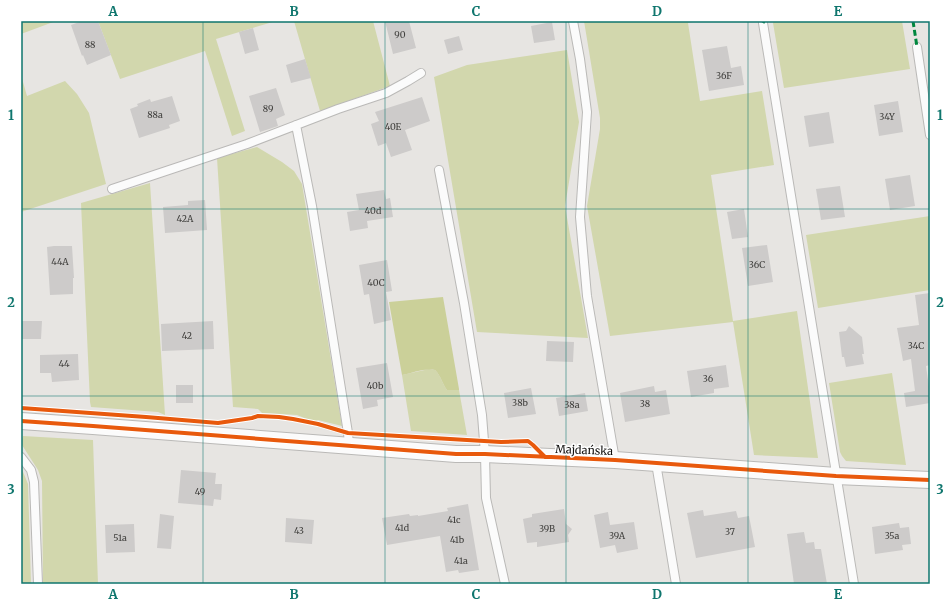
<svg xmlns="http://www.w3.org/2000/svg" width="951" height="605" viewBox="0 0 951 605" font-family="Merriweather,serif">
	<style>
		.green { fill: #d2d7ad }
		.forest { fill: #cbd099 }
		.building { fill: #cdcbca }
		.lines { fill: none; stroke-linecap: round; stroke-linejoin: round }
		.service-casing { stroke: #bab9b7; stroke-width: 10 }
		.minor-casing { stroke: #bab9b7; stroke-width: 18 }
		.service { stroke: #fbfbfb; stroke-width: 8 }
		.minor { stroke: #fbfbfb; stroke-width: 16 }
		.quiet { stroke: #00873e; stroke-width: 3; stroke-dasharray: 6 3; stroke-linecap: butt }
		.cycleway-casing { stroke: #fff; stroke-width: 6 }
		.cycleway { stroke: #e8590c; stroke-width: 4 }
		.grid { fill: none; stroke: #0f766e; stroke-width: 1; stroke-opacity: 0.55 }
		.labels { text-anchor: middle; stroke-width: 3; stroke-linejoin: round; paint-order: stroke }
		.number-label { font-size: 9px; fill: #41403e }
		.street-label { font-size: 11px; fill: #100f0d; stroke: #fff }
		.neatline { fill: none; stroke: #0f766e; stroke-width: 1.5 }
		.grid-label { font-size: 13px; text-anchor: middle; font-weight: bold; fill: #0f766e }
	</style>
	<rect width="100%" height="100%" fill="#e7e5e2"/>
	<path class="green" d="M21 21H56L21 34Z
		M98 21H276L216 39 245 131 232 136 205 51 120 79Z
		M294 21H373L390 86 320 111Z
		M584 21H698L688 23 700 101 762 91 774 165 711 175 733 321 797 311 818 458 754 455 733 322 610 336 587 206 600 129V118Z
		M774 21H902L910 69 784 88 773 23Z
		M567 50 579 122 565 206 588 338 477 332 434 77 467 65Z
		M21 75 27 96 65 81 77 94 89 113 106 184 21 212Z
		M257 147 282 162 294 171 302 184 342 426 318 420 314 422 297 415 262 413 258 409 233 407 217 158Z
		M150 183 165 415 158 412 91 407 90 402 81 203Z
		M930 216V290L818 308 806 235Z
		M429 369 435 370C441 376 442 383 447 390H459L467 435 411 431 402 375Z
		M892 373 906 465 846 461 842 456 840 452 829 383Z
		M23 436 93 440 98 584H43L42 481 38 470 22 445 21 442Z
		M21 467 28 484 31 584H21Z"/>
	<path class="forest" d="M443 297 459 389V390H447C442 383 441 376 435 370 424 368 413 373 402 375L389 302Z"/>
	<path class="building" d="M82 21H98L111 55 87 65 83 55 82 56 71 25Z
		M385 21H409L416 48 393 54Z
		M552 22 555 40 534 43 531 26Z
		M253 28 259 50 245 54 239 32Z
		M459 36 463 50 448 54 444 40Z
		M727 46 731 68 741 66 744 85 709 91 702 50Z
		M305 59 311 78 291 83 286 65Z
		M276 88 285 115 276 119 278 126 260 132 249 96Z
		M172 96 180 121 169 125 170 128 139 138 130 109 138 106 137 104 150 99 151 102Z
		M422 97 430 121 405 130 412 150 391 157 386 143 378 146 371 124 379 121 375 112Z
		M898 101 903 132 879 136 874 105Z
		M829 112 834 143 809 147 804 116Z
		M910 175 915 206 890 210 885 179Z
		M840 186 845 217 821 220 816 189Z
		M384 190 386 199 390 198 393 217 367 221 368 228 350 231 347 212 359 210 356 194Z
		M205 200 207 230 165 233 163 207 188 205V201Z
		M744 209 748 237 732 239 727 212Z
		M767 245 773 282 748 286 742 248Z
		M54 246H72L74 278H73V294L50 295 47 247Z
		M387 260 392 291 386 292 391 320 374 324 369 294 364 295 359 265Z
		M930 293V365L926 366 930 394V403L906 407 904 393 915 391 911 359 903 361 897 328 919 325 915 295Z
		M21 321H42L41 339H21Z
		M213 321 214 349 162 351 161 324Z
		M849 326 862 337 864 354H862L864 364 846 367 844 357H842L839 332 846 331Z
		M547 341 574 342 573 362 546 361Z
		M78 354 79 380 52 382 51 373H40V355Z
		M387 363 393 397 377 400 378 406 363 409 356 368Z
		M726 365 729 387 714 389V393L691 397 687 371Z
		M176 385H193V403H176Z
		M654 386 655 392 666 390 670 414 625 422 620 393Z
		M531 388 536 414 508 418 504 393Z
		M585 393 588 411 559 416 556 398Z
		M181 470 216 473 215 484H222L221 500 214 499 213 506 178 503Z
		M468 504 479 570 459 573 458 570 446 572 440 536 387 545 382 518 409 514 410 516 418 515V516L448 511 447 508Z
		M564 509 566 524 572 529 568 535 569 542 537 547V542L527 543 523 519 532 517V514Z
		M703 510 704 516 736 511 738 518 749 516 755 547 696 558 687 513Z
		M608 512 610 525 634 522 638 549 617 553 615 545 600 548 594 515Z
		M160 514 174 516 171 549 157 548Z
		M286 518 314 520 312 544 285 542Z
		M899 523 900 528 909 527 911 544 902 545 903 550 875 554 872 527Z
		M134 524 135 552 106 553 105 525Z
		M804 532 806 543 814 542 815 549H821L827 584H794L787 534Z"/>
	<g class="lines">
		<defs>
			<path id="service" d="M573 21 580 59 587 112 580 217 587 296 615 460
				M763 23 854 584
				M917 47 930 135
				M296 125 312 206 348 433 349 445
				M439 170 464 303 482 415 485 454 486 498 505 584
				M112 189 247 144 338 109 386 93 408 81 421 73
				M21 457 31 470 34 482 38 584
				M656 463 676 584"/>
			<path id="minor" d="M21 421 93 426 456 454H485L615 460 836 476 930 480"/>
		</defs>
		<use href="#service" class="service-casing"/>
		<use href="#minor" class="minor-casing"/>
		<use href="#service" class="service"/>
		<use href="#minor" class="minor"/>
		<path class="quiet" d="M913 21 917 47
			M763 23 764 21"/>
		<defs>
			<path id="cycleway" d="M21 408 146 417 218 423 252 418 258 416 279 417 293 419 318 424 348 433 501 442 528 441 533 445 545 457
				M21 421 93 426 456 454H485L615 460 836 476 930 480"/>
		</defs>
		<use href="#cycleway" class="cycleway-casing"/>
		<use href="#cycleway" class="cycleway"/>
	</g>
	<path class="grid" d="M203 21V584M385 21V584M566 21V584M748 21V584M21 209H930M21 396H930"/>
	<g class="labels">
		<g class="number-label">
			<text x="400" y="38">90</text>
			<text x="90" y="48">88</text>
			<text x="724" y="79">36F</text>
			<text x="268" y="112">89</text>
			<text x="155" y="118">88a</text>
			<text x="887" y="120">34Y</text>
			<text x="393" y="130">40E</text>
			<text x="373" y="214">40d</text>
			<text x="185" y="222">42A</text>
			<text x="60" y="265">44A</text>
			<text x="757" y="268">36C</text>
			<text x="376" y="286">40C</text>
			<text x="187" y="339">42</text>
			<text x="916" y="349">34C</text>
			<text x="64" y="367">44</text>
			<text x="708" y="382">36</text>
			<text x="375" y="389">40b</text>
			<text x="520" y="406">38b</text>
			<text x="645" y="407">38</text>
			<text x="572" y="408">38a</text>
			<text x="200" y="495">49</text>
			<text x="454" y="523">41c</text>
			<text x="402" y="531">41d</text>
			<text x="547" y="532">39B</text>
			<text x="299" y="534">43</text>
			<text x="730" y="535">37</text>
			<text x="617" y="539">39A</text>
			<text x="892" y="539">35a</text>
			<text x="120" y="541">51a</text>
			<text x="457" y="543">41b</text>
			<text x="461" y="564">41a</text>
		</g>
		<g class="street-label">
			<text transform="translate(584 450) rotate(2)" y="4">Majdańska</text>
		</g>
	</g>
	<rect width="951" height="605" fill="none" stroke="#ffffff" stroke-width="44"/>
	<rect x="22" y="22" width="907" height="561" class="neatline"/>
	<g class="grid-label">
		<text x="113" y="16">A</text>
		<text x="294" y="16">B</text>
		<text x="476" y="16">C</text>
		<text x="657" y="16">D</text>
		<text x="838" y="16">E</text>
		<text x="11" y="120">1</text>
		<text x="940" y="120">1</text>
		<text x="11" y="307">2</text>
		<text x="940" y="307">2</text>
		<text x="11" y="494">3</text>
		<text x="940" y="494">3</text>
		<text x="113" y="599">A</text>
		<text x="294" y="599">B</text>
		<text x="476" y="599">C</text>
		<text x="657" y="599">D</text>
		<text x="838" y="599">E</text>
	</g>
</svg>
